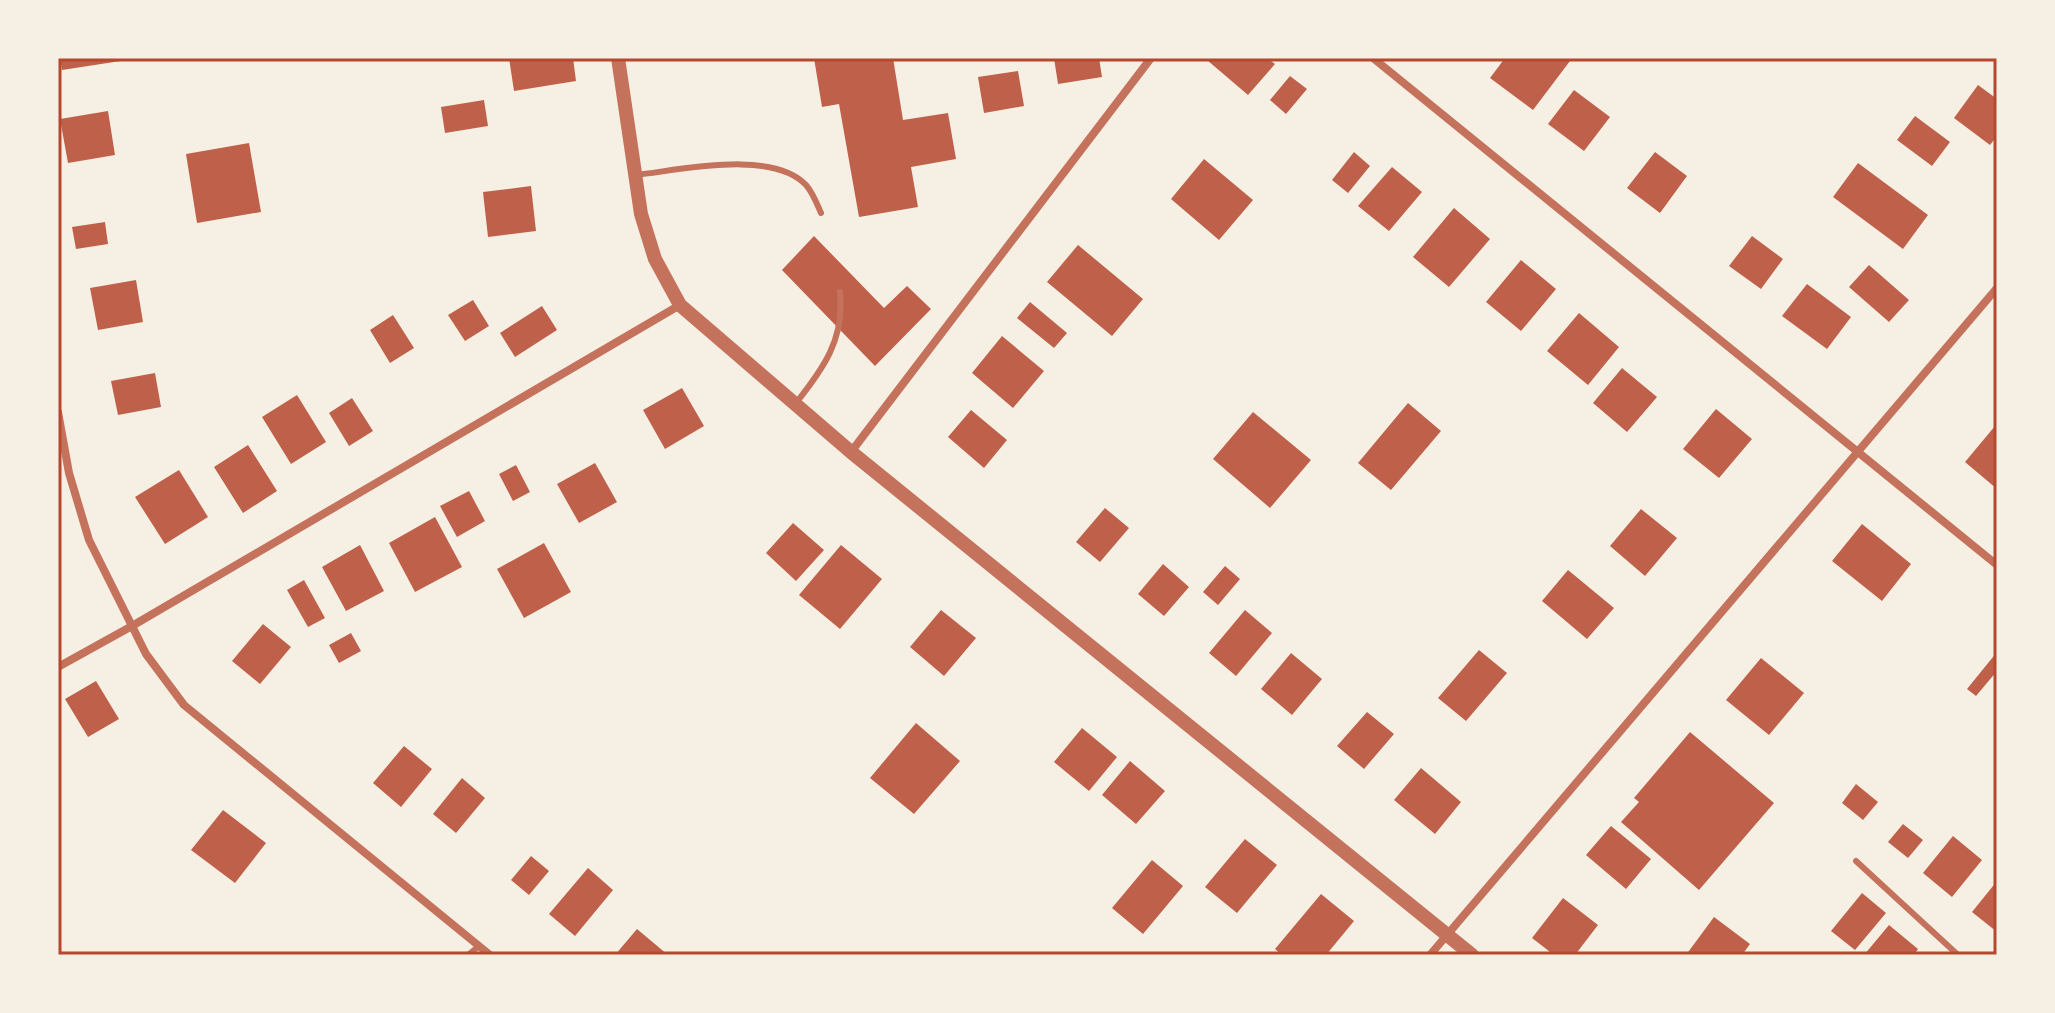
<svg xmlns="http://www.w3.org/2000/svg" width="2055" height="1013" viewBox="0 0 2055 1013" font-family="Raleway,sans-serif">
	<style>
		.building { fill: #bf614a }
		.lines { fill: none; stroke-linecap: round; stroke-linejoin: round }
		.service { stroke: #c5725c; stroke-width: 6 }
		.minor { stroke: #c5725c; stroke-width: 8 }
		.tertiary { stroke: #c5725c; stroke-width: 14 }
		.neatline { fill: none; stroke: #b5482f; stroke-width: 3 }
	</style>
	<rect width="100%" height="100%" fill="#f6efe4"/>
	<path class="building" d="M60 58H127V60L62 70Z
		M509 58H573L576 81 514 91Z
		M814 58H893L903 120 948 113 956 159 911 167 918 207 859 217 839 104 822 107Z
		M1054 58H1099L1102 77 1058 84Z
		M1209 58H1267L1275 64 1248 95 1207 60Z
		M1505 58H1566L1570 61 1533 110 1490 78Z
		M1018 71 1024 106 984 113 978 77Z
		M1290 76 1307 89 1286 114 1270 100Z
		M1978 85 1997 99V136L1990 145 1954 118Z
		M1574 90 1610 117 1584 151 1548 124Z
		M484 100 488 126 445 133 441 107Z
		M108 111 115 155 68 163 60 119Z
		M1915 116 1950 142 1932 166 1897 140Z
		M249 143 261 212 197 223 186 154Z
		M1354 152 1370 166 1348 193 1332 180Z
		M1655 152 1687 176 1660 213 1627 188Z
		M1204 159 1253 200 1219 240 1171 199Z
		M1858 163 1928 215 1903 249 1833 197Z
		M1392 167 1422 192 1389 231 1358 206Z
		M531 186 536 231 488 237 483 192Z
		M1454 208 1490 239 1449 287 1413 257Z
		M105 222 108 244 76 249 72 227Z
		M814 236 884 308 907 286 931 309 875 366 782 270Z
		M1752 236 1783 259 1761 289 1729 266Z
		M1078 245 1143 299 1112 336 1047 282Z
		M1521 260 1556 289 1521 331 1486 302Z
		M1869 265 1909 300 1889 322 1849 287Z
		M136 280 143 322 98 330 90 288Z
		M1807 284 1851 317 1827 349 1782 316Z
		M473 300 489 326 465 341 448 315Z
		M1030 302 1067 333 1054 348 1017 318Z
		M542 306 557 330 515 357 500 333Z
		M1579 313 1619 347 1588 385 1547 351Z
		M393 315 414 348 390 363 370 330Z
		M1002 336 1044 371 1013 408 972 373Z
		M1622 368 1657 397 1627 432 1593 403Z
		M155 373 161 407 118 415 111 381Z
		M682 388 704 426 665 449 643 410Z
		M297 395 326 442 291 464 262 417Z
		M352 398 373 431 349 446 329 413Z
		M1408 403 1441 431 1391 490 1358 463Z
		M1716 409 1752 439 1719 478 1683 449Z
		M971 410 1007 440 984 468 948 437Z
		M1253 412 1311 460 1270 508 1213 459Z
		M1995 426 1997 428V489L1965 462Z
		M248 445 277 491 243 513 214 467Z
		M595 463 617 502 579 523 557 484Z
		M516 465 530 492 513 501 499 474Z
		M179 470 208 517 165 544 135 497Z
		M469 491 485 521 457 537 440 506Z
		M1105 508 1129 528 1100 562 1076 542Z
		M1641 509 1677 538 1645 576 1610 546Z
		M435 517 462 567 415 592 389 543Z
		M793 523 824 550 796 581 766 553Z
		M1862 524 1911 564 1882 601 1832 561Z
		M544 543 571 592 524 618 497 569Z
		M360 545 384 591 346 611 322 567Z
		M841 545 882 579 840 629 799 595Z
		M1163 564 1189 587 1164 616 1138 594Z
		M1225 566 1240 579 1218 605 1203 592Z
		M1568 570 1614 608 1587 639 1542 601Z
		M304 580 325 618 308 627 287 590Z
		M941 610 976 638 944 676 910 647Z
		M1245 610 1272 633 1236 676 1209 653Z
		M263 624 291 647 260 684 232 661Z
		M351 633 361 651 339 663 329 645Z
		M1479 650 1507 673 1466 721 1438 698Z
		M1997 652V671L1976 696 1967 689Z
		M1291 653 1322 679 1292 715 1261 689Z
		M1761 658 1804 693 1769 735 1726 700Z
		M96 681 119 719 88 737 65 699Z
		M1367 712 1394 734 1364 769 1337 746Z
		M916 723 960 761 914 814 870 778Z
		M1082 728 1117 757 1089 791 1054 762Z
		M1690 732 1774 803 1699 890 1621 822 1639 802 1634 798Z
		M404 746 432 769 401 807 373 783Z
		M1130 761 1165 791 1136 824 1102 795Z
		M1421 768 1461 802 1435 834 1394 800Z
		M462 778 485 798 456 833 433 814Z
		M1856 784 1878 802 1863 820 1842 803Z
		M223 810 266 843 235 883 191 850Z
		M1903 824 1923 840 1908 858 1888 842Z
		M1611 826 1651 859 1626 889 1586 855Z
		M1953 836 1982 860 1952 897 1923 873Z
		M1245 839 1277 865 1237 913 1205 887Z
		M531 856 549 871 529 895 511 880Z
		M1152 860 1183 886 1143 934 1112 908Z
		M588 868 613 890 575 936 549 914Z
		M1997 881V932L1972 912Z
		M1862 893 1886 913 1855 950 1831 931Z
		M1321 894 1354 921 1326 955H1282L1275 949Z
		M1563 898 1598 925 1575 955H1554L1532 938Z
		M1714 917 1750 944 1742 955H1686Z
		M1889 925 1918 949 1914 955H1864Z
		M637 929 668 955H615Z"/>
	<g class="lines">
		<path class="service" d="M636 175C681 170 772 149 806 185 813 193 817 204 821 213
			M796 403C823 369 845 339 840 292
			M1856 861 1958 955
			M468 955 479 946"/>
		<path class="minor" d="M1373 58 1997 565
			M58 412 69 473 89 540 146 654 184 705 490 955
			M851 452 1151 58
			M58 667 132 626 680 305
			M1430 955 1997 288"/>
		<path class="tertiary" d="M618 58 641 214 655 259 680 305 851 452 1472 955"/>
	</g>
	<rect width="2055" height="1013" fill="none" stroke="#f6efe4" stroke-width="120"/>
	<rect x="60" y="60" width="1935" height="893" class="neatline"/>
</svg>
